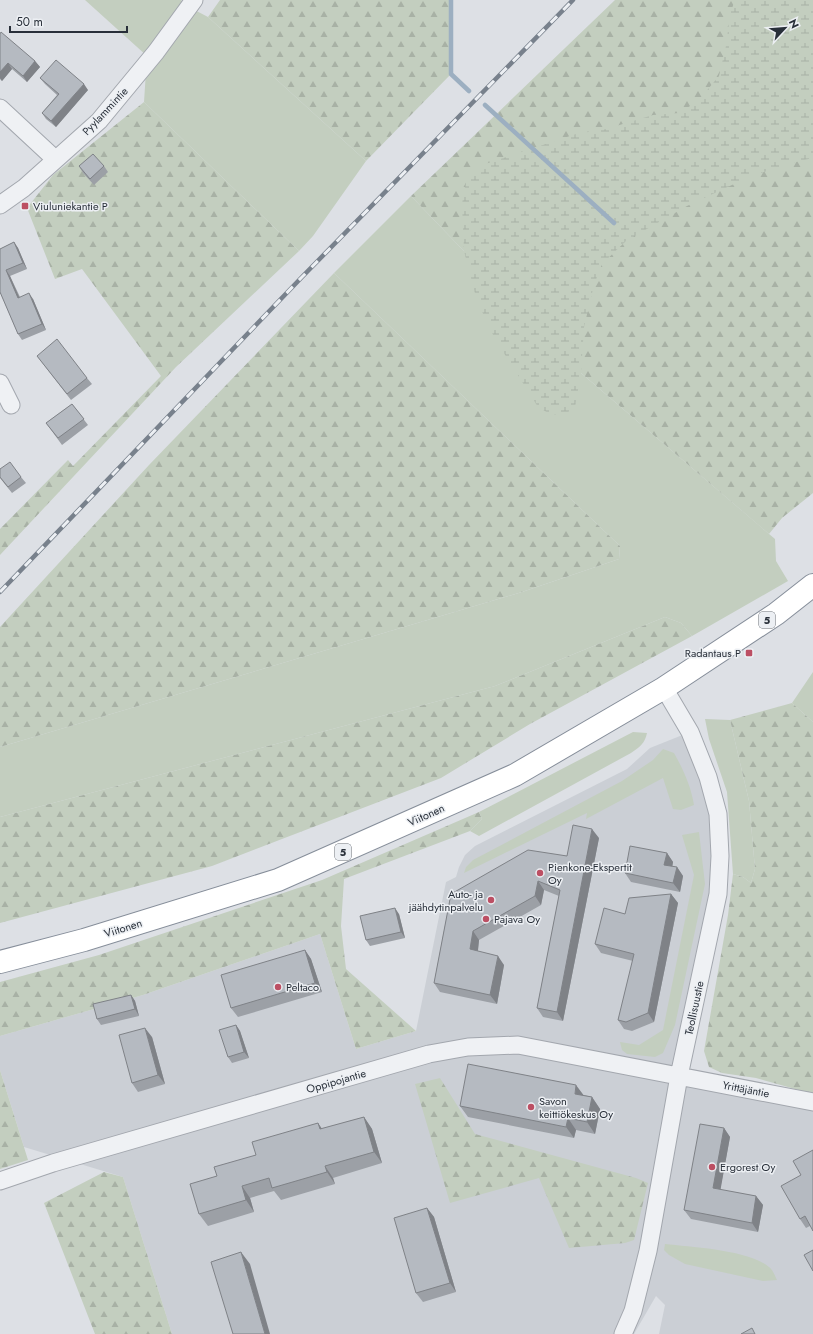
<svg xmlns="http://www.w3.org/2000/svg" width="813" height="1334" viewBox="0 0 813 1334" font-family="Jost,sans-serif">
	<style>
		.built { fill: #cbcfd5 }
		.grass { fill: #c3cebf }
		.forest { fill: url(#forest-firs) }
		.wetland { fill: url(#wetland-marsh) }
		.lines { fill: none; stroke-linecap: round; stroke-linejoin: round }
		.stream { stroke: #9cafc1; stroke-width: 4.5 }
		.minor-casing { stroke: #a3a7ae; stroke-width: 19 }
		.trunk-casing { stroke: #868e9a; stroke-width: 24 }
		.minor { stroke: #eff1f4; stroke-width: 17 }
		.trunk { stroke: #fff; stroke-width: 22 }
		.rail-casing { stroke: #78818c; stroke-width: 4.5 }
		.rail { stroke: #eceff3; stroke-width: 3; stroke-dasharray: 9; stroke-linecap: butt }
		.wall { fill: #9ca0a6 }
		.shaded-wall { fill: #7f8287 }
		.building { fill: #b5bac1; stroke: #7f8287 }
		.poi-dot { fill: #bc4f63; stroke: #eceff3; stroke-width: 1.5 }
		.labels { text-anchor: middle; stroke-width: 3; stroke-linejoin: round; paint-order: stroke }
		.shield { fill: #eceff3; stroke: #636971; stroke-width: 1 }
		.shield-label { font-size: 10px; font-weight: bold; fill: #282f39 }
		.street-label { font-size: 11px; fill: #282f39; stroke: #eceff3 }
		.poi-label { font-size: 11px; fill: #282f39; stroke: #eceff3; text-anchor: start }
	</style>
	<defs>
		<pattern id="forest-firs" width="22" height="20" patternUnits="userSpaceOnUse"><rect width="22" height="20" fill="#c3cebf"/><path d="M5 1l3.5 6h-7zM16 11l3.5 6h-7z" fill="#a8b1a5"/></pattern>
		<pattern id="wetland-marsh" width="20" height="14" patternUnits="userSpaceOnUse"><rect width="20" height="14" fill="#c3cebf"/><path d="M1 5h8M5 5V1M11 12h8M15 12V8" fill="none" stroke="#a8b1a5"/></pattern>
	</defs>
	<rect width="100%" height="100%" fill="#dde0e5"/>
	<path class="built" d="M690 732 708 777 718 894 679 1076 813 1102V1334H659L665 1305 656 1296 634 1334H172L123 1177 24 1147 0 1070V1036L143 995 320 934 356 1049 416 1031 446 882 456 877 459 867 465 855 475 846 627 769 650 748Z"/>
	<path class="grass" d="M85 0H181L187 6 208 17 366 161 313 236 299 251 144 102 147 56Z
		M411 196 581 373 775 539 776 561 788 581 692 636 681 623 665 617 495 686 0 817V747L522 592 619 559 620 546 334 273Z
		M813 672V722L792 703Z
		M705 719 730 720 749 801 755 869 751 883 743 877 733 874 727 792 709 739Z
		M633 732 647 733C645 743 640 747 631 753L479 836 470 831 482 819 479 812Z
		M663 749 674 753C683 769 691 786 694 805L681 810 673 809 663 778 586 819 587 813 464 873 466 867 473 860 622 781 653 760Z
		M699 832 705 884 675 1025 663 1053 655 1057 627 1054 622 1050 620 1042 639 1045 663 1030 694 875 682 835Z
		M665 1244C692 1247 749 1250 769 1267 773 1270 775 1276 777 1280L763 1281 685 1264 669 1255 664 1250Z"/>
	<path class="forest" d="M220 0H451V74L366 161 208 17Z
		M615 0H813V493L782 518 769 534 581 373 411 196Z
		M144 102 299 251 176 367 0 555V529L68 460 73 466 161 376 82 269 55 279 27 208 53 175Z
		M334 273 620 546 619 559 522 592 0 747V627L149 465Z
		M665 617 681 623 692 636 530 724 441 778 212 866 0 923V817L495 686Z
		M792 703 813 722V1094L756 1078 722 1073 709 1067 704 1051 728 915 733 874 743 877 751 883 755 869 749 801 730 720Z
		M479 812 482 819 470 831 344 879 341 926 346 969 416 1031 356 1049 320 934 143 995 0 1036V982L99 955 322 880Z
		M0 1070 28 1160 0 1169Z
		M440 1078 475 1134 636 1178 648 1183 634 1240 625 1243 569 1248 539 1178 450 1203 415 1084Z
		M104 1172 123 1177 172 1334H95L44 1203Z"/>
	<path class="wetland" d="M735 0H813V158L791 163 749 177 687 206 626 241 602 264 594 285 584 327 581 373 575 407 564 415 550 414 538 407 495 339 477 301 464 251 462 204 466 181 485 164 576 134 606 129 653 115 679 113 698 101 719 76 726 46 730 14Z"/>
	<g class="lines">
		<path class="stream" d="M451 0V74L469 91
			M485 105 614 223"/>
		<defs>
			<path id="minor" d="M0 108 55 159
				M0 205 24 188 99 121 156 52 194 0
				M0 383 11 405
				M0 1181 53 1163 429 1054 468 1047 518 1045 813 1102
				M623 1334 633 1311 648 1251 679 1076 718 894 720 856 718 814 708 777 690 732 664 688"/>
			<path id="trunk" d="M0 962 84 940 278 880 515 775 664 688 776 614 813 585"/>
		</defs>
		<use href="#minor" class="minor-casing"/>
		<use href="#trunk" class="trunk-casing"/>
		<use href="#minor" class="minor"/>
		<use href="#trunk" class="trunk"/>
		<defs>
			<path id="rail" d="M0 592 302 277 573 0"/>
		</defs>
		<use href="#rail" class="rail-casing"/>
		<use href="#rail" class="rail"/>
	</g>
	<path class="wall" d="M0 34 35 61 40 67 27 82 12 69 2 81 0 79Z
		M40 78 88 90 56 127 46 119 42 113 57 95 45 84Z
		M79 166H104L108 172 94 185 83 173Z
		M14 242 18 248 27 269 10 276 20 297 33 299 46 330 22 340 18 334 1 294H0V249Z
		M37 356 87 378 92 384 71 400Z
		M72 404 88 425 62 445 46 423Z
		M21 477 26 483 12 493 0 478Z
		M599 838 563 1021 543 1017 537 1008 559 896 544 890 541 905 479 940 478 951 504 965 497 1004 440 992 434 983 451 894 567 856Z
		M667 853 673 862 672 867H677L683 876 680 892 631 882 625 873Z
		M671 894 678 903 654 1022 632 1031 624 1029 618 1020 633 961 601 953 595 944 625 914Z
		M399 914 405 938 370 946 366 940Z
		M305 950 311 959 322 992 238 1017 231 1008Z
		M131 995 135 1001 139 1016 101 1025 97 1019Z
		M236 1025 240 1031 249 1058 232 1063 228 1057Z
		M152 1037 165 1084 138 1092 132 1083Z
		M584 1095 592 1097 600 1109 595 1134 576 1130 574 1138 468 1117 460 1106Z
		M364 1117 372 1129 382 1163 333 1178 335 1184 281 1200 274 1191 250 1198 254 1212 208 1226 199 1214 217 1176 256 1155 318 1123 322 1129Z
		M724 1128 730 1137 720 1190 756 1196 763 1205 758 1232 691 1219 684 1210Z
		M813 1150 810 1226 806 1228 800 1219 801 1175Z
		M427 1208 434 1217 456 1292 423 1302 416 1293Z"/>
	<path class="shaded-wall" d="M35 61 40 67 27 82 23 76Z
		M8 63 12 69 2 81 0 78V72Z
		M84 84 88 90 56 127 51 121Z
		M14 242 18 248 27 269 23 263Z
		M6 270 10 276 22 304 18 298Z
		M29 293 33 299 46 330 42 324Z
		M592 829 599 838 563 1021 557 1012Z
		M667 853 673 862 671 874 664 865Z
		M677 867 683 876 680 892 673 883Z
		M538 881 544 890 541 905 535 896Z
		M671 894 678 903 654 1022 648 1013Z
		M395 908 399 914 405 938 401 932Z
		M473 931 479 940 477 958 470 949Z
		M305 950 311 959 322 992 315 983Z
		M498 956 504 965 497 1004 490 995Z
		M131 995 135 1001 139 1016 135 1009Z
		M236 1025 240 1031 249 1058 244 1052Z
		M145 1028 152 1037 165 1084 158 1075Z
		M576 1085 585 1097 575 1094Z
		M592 1097 600 1109 595 1134 587 1122Z
		M364 1117 372 1129 382 1163 374 1152Z
		M568 1118 576 1130 574 1138 566 1127Z
		M318 1123 326 1135 320 1129Z
		M724 1128 730 1137 719 1198 713 1188Z
		M325 1166 333 1178 335 1184 327 1172Z
		M242 1186 250 1198 254 1212 246 1200Z
		M756 1196 763 1205 758 1232 752 1223Z
		M427 1208 434 1217 456 1292 450 1283Z
		M241 1252 250 1264 270 1334H265Z"/>
	<path class="building" d="M1 32 35 61 23 76 8 63 0 72V34Z
		M56 60 84 84 51 121 42 113 59 94 40 78Z
		M93 154 104 166 90 179 79 166Z
		M14 242 23 263 6 270 18 298 29 293 42 324 18 334 0 292V249Z
		M57 339 87 378 67 394 37 356Z
		M72 404 84 419 58 438 46 423Z
		M10 462 21 477 8 487 0 477V469Z
		M573 825 592 829 557 1012 537 1008 560 890 538 881 535 896 473 931 470 949 498 956 490 995 434 983 451 894 528 850 567 856Z
		M630 846 667 853 664 865 677 867 673 883 625 873Z
		M671 894 648 1013 626 1022 618 1020 634 954 595 944 604 908 625 914 629 898Z
		M395 908 401 932 366 940 360 916Z
		M305 950 315 983 231 1008 221 975Z
		M131 995 135 1009 97 1019 93 1004Z
		M236 1025 244 1052 228 1057 219 1030Z
		M145 1028 158 1075 132 1083 119 1035Z
		M468 1064 576 1085 575 1094 592 1097 587 1122 568 1118 566 1127 460 1106Z
		M364 1117 374 1152 325 1166 327 1172 272 1188 269 1178 242 1186 246 1200 199 1214 190 1184 217 1176 214 1167 256 1155 252 1142 318 1123 320 1129Z
		M700 1124 724 1128 713 1188 756 1196 752 1223 684 1210Z
		M813 1150V1231L805 1216 800 1219 781 1186 801 1175 793 1161Z
		M427 1208 450 1283 416 1293 394 1218Z
		M813 1250V1271L804 1255Z
		M241 1252 265 1334H233L211 1262Z
		M752 1328 755 1334H741Z"/>
	<g class="poi-dot">
		<rect x="21" y="202" width="8" height="8" rx="2"/>
		<rect x="745" y="649" width="8" height="8" rx="2"/>
		<circle cx="540" cy="873" r="4"/>
		<circle cx="491" cy="900" r="4"/>
		<circle cx="486" cy="919" r="4"/>
		<circle cx="278" cy="987" r="4"/>
		<circle cx="531" cy="1107" r="4"/>
		<circle cx="712" cy="1167" r="4"/>
	</g>
	<g class="labels">
		<g class="shield">
			<rect x="759" y="612" width="16" height="16" rx="3"/>
			<rect x="335" y="844" width="16" height="16" rx="3"/>
		</g>
		<g class="shield-label">
			<text x="767" y="624">5</text>
			<text x="343" y="856">5</text>
		</g>
		<g class="street-label">
			<text transform="translate(105 111) rotate(-47)" y="4">Pyylammintie</text>
			<text transform="translate(426 815) rotate(-24)" y="4">Viitonen</text>
			<text transform="translate(123 928) rotate(-17)" y="4">Viitonen</text>
			<text transform="translate(694 1008) rotate(-78)" y="4">Teollisuustie</text>
			<text transform="translate(336 1081) rotate(-16)" y="4">Oppipojantie</text>
			<text transform="translate(746 1089) rotate(11)" y="4">Yrittäjäntie</text>
		</g>
		<g class="poi-label">
			<text x="33" y="210">Viuluniekantie P</text>
			<text x="741" y="657" text-anchor="end">Radantaus P</text>
			<text x="548" y="871">Pienkone-Ekspertit<tspan x="548" dy="13">Oy</tspan></text>
			<text x="483" y="898" text-anchor="end">Auto- ja<tspan x="483" dy="13">jäähdytinpalvelu</tspan></text>
			<text x="494" y="923">Pajava Oy</text>
			<text x="286" y="991">Peltaco</text>
			<text x="539" y="1105">Savon<tspan x="539" dy="13">keittiökeskus Oy</tspan></text>
			<text x="720" y="1171">Ergorest Oy</text>
		</g>
	</g>
	<g transform="translate(785 28) rotate(64)" stroke="#eceff3" stroke-width="3" paint-order="stroke">
	<path d="M0-3L7 15L0 10L-7 15Z" fill="#282f39"/>
	<text y="-6" font-size="11" font-weight="bold" text-anchor="middle" fill="#282f39">N</text>
	</g>
	<path d="M10 26v6h117v-6" fill="none" stroke="#282f39" stroke-width="2"/>
	<text x="16" y="26" font-size="12" fill="#282f39" stroke="#eceff3" stroke-width="3" paint-order="stroke">50 m</text>
</svg>
